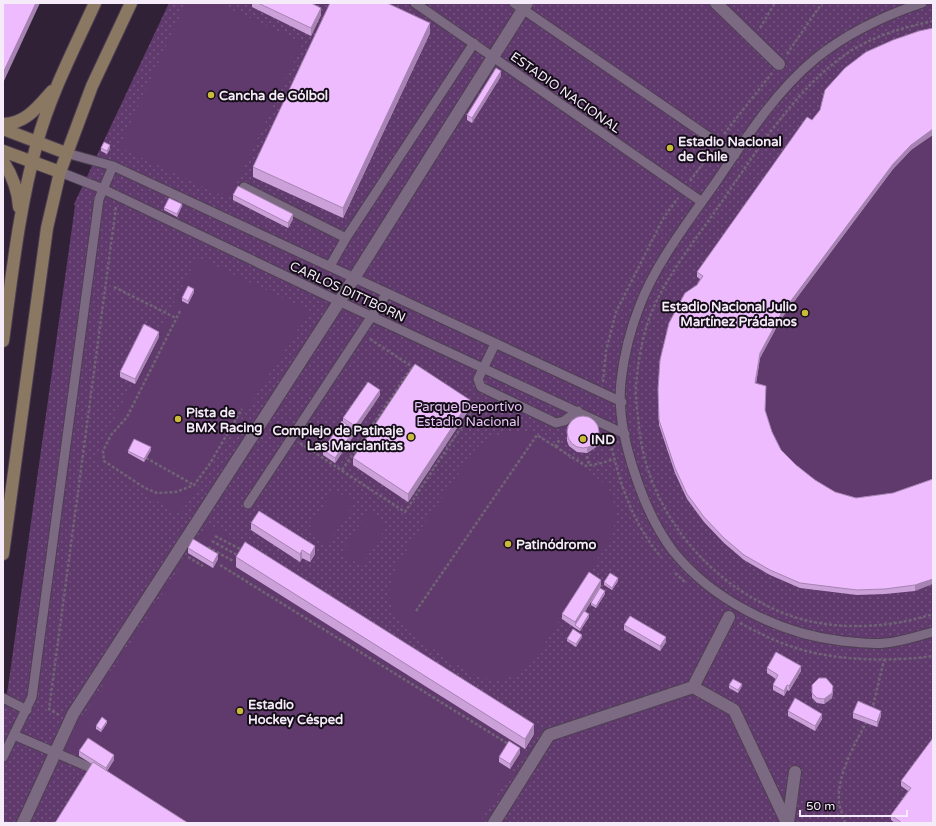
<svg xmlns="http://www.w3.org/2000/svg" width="936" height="826" viewBox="0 0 936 826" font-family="'Varela Round',sans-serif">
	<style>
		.park { fill: url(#park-dots) }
		.pitch { fill: #603a6c }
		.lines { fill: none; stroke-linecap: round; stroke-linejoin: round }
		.service-casing { stroke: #4d3f52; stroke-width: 11 }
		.pedestrian-casing { stroke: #4d3f52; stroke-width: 14 }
		.secondary-casing { stroke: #4d3f52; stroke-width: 14 }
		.path { stroke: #706375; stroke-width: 2.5; stroke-dasharray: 3 2; stroke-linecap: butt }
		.service { stroke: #7c6a83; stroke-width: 9 }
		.pedestrian { stroke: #7c6a83; stroke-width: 12 }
		.secondary { stroke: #8a7862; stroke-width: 12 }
		.wall { fill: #cca1da }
		.shaded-wall { fill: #a683b2 }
		.building { fill: #edbbfe; stroke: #a683b2 }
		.poi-dot { fill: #c9ba3a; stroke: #140d17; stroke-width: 1.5 }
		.labels { text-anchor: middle; stroke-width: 4; stroke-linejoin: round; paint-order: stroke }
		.street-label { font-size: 13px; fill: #f5ebf9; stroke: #140d17 }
		.poi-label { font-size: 13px; font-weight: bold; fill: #f5ebf9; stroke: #140d17; text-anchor: start }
		.park-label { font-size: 13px; fill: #e9c3f7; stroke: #140d17 }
	</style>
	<defs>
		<pattern id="park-dots" width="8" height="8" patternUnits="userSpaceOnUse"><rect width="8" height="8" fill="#603a6c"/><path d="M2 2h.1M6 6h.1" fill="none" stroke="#775782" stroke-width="1.8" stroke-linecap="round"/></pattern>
	</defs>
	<rect width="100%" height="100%" fill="#302136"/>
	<path class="park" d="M169 3H933V823H3V707L6 700 10 673 75 206 74 204Z"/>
	<path class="pitch" d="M186 3H218L303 43 229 199 119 147Z
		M933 33V584L915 591 857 595 800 588 770 575 744 560 724 543 704 522 687 499 667 451 659 425 658 394 660 365 703 281 697 277 807 122 812 125Z
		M197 257 310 311 180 514 155 500 95 459 132 383 136 384 159 337 157 336Z
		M511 431 534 433 608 486 616 509 613 534 534 661C499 695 473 676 439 653 398 626 372 606 403 555L476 448 494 436Z
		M334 489 355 503 328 544 307 531Z
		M368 512 388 525 361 566 341 553Z
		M208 523 539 729 479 823H184L63 747Z"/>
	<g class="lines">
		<defs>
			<path id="service" d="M415 3 702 202
				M514 3 735 155
				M922 3C883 16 847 33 815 59 774 93 744 141 714 185 689 220 655 265 640 305 630 330 624 355 621 381 618 409 624 440 633 468 642 497 654 526 673 551 712 600 780 634 842 641 856 642 871 645 885 643 901 642 917 636 933 632
				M66 153 113 166 622 402
				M60 172 103 189 334 299 625 434
				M244 187 346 238
				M330 266 346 238 474 43
				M495 344 480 375 478 379 481 387 556 423 564 421 578 411
				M248 504 387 293
				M3 698 27 710
				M14 735 91 768
				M3 757 32 697 99 199 113 166"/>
			<path id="pedestrian" d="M716 3 779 64
				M693 687 734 710 787 823
				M23 823 73 714 339 302 527 3
				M494 823 549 735 693 687 729 617
				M788 823 795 772"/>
			<path id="secondary" d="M3 124C25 124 38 107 52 91
				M3 129 66 153
				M3 151 60 172
				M3 161C12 175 18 190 19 207
				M3 341C12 275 19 208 37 143 50 95 74 49 95 3
				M3 554 47 228 60 172 92 86 131 3"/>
		</defs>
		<use href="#service" class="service-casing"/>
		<use href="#pedestrian" class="pedestrian-casing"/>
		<use href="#secondary" class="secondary-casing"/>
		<path class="path" d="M933 21C901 28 869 37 842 57 790 95 751 160 714 213 692 244 664 280 650 316 642 338 638 362 636 385 635 399 638 414 639 427 648 514 712 589 794 617 838 631 890 628 933 614
			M760 28 775 3
			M787 54 822 3
			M724 134 772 73
			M690 181 712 151
			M114 287 176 318
			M180 311 127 417 111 435 103 451 104 461 145 488 157 493 176 492 194 485 209 465 242 409
			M370 339 414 368
			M603 382 606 351 616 312 664 217 678 198
			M610 438C618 481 633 524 661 557
			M300 443 405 512 474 408 468 404
			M555 447 560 439
			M587 456 589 465
			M146 458 194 485
			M342 470 412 367
			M215 536 240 549
			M212 541 237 555
			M208 547 233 561
			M188 557 203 566
			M220 565 510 745
			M675 573 686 583
			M416 611 537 435 586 466 602 463 614 459
			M740 623C757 632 774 641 793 647 834 661 890 662 933 656
			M872 710 884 660
			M59 715 49 709 116 207
			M845 823C843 816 840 809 839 802 837 775 854 745 866 723"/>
		<use href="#service" class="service"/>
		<use href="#pedestrian" class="pedestrian"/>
		<use href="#secondary" class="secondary"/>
	</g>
	<path class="wall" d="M252 3H311L321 15 311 36 252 7Z
		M430 33 343 218 253 177V167Z
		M501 76 472 123 467 120V115Z
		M812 120 926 139 911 150 893 169 781 319 760 358 756 384 772 432 781 450 796 465 815 480 835 492 856 498 893 493 933 479 915 591 885 594 857 595 800 588 770 575 744 560 724 543 704 522 687 499 675 473 659 425 658 394 697 285 700 279 697 277V272Z
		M101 148H110L107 154 101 151Z
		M233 195 293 219 288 228 233 200Z
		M182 206 177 217 164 210V208Z
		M194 292 188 304 182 301V298Z
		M159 337 135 384 120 377V372Z
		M380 395 355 432 354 431V435L335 463 323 455V450L343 422V418Z
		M470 408 408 502 353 465V458Z
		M567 436 598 442 596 447 587 453 577 452 569 446 567 441Z
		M151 450 144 462 128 453V451Z
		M251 523 315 554 310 562 302 558 300 562 251 530Z
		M188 548 218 559 213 568 188 553Z
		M236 557 534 734 525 749 236 567Z
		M618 581 612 590 604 585V582Z
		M601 585 600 588 605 594 596 608 591 605V603L595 596 585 611 589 617 580 631 575 628V627V628L562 619V614Z
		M624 625 666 642 660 651 624 630Z
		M582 637 576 647 567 641V639Z
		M767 668 801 671 789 691 787 690 784 696 773 690V685L776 679 767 673Z
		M729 685 742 686 738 693 729 688Z
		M812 685 833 691 832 698 824 704 817 703 812 698Z
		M788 711 822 719 815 731 788 716Z
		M853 713 881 716 877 727 853 718Z
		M107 723 101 732 96 729V726Z
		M933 738V823H895L891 820V815L908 791 901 786V781Z
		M79 751 114 760 107 771 92 764 79 756Z
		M520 753 510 769 499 762V757Z"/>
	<path class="shaded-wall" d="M36 3H40L3 83V73Z
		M321 8V15L311 36V28Z
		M430 23V33L343 218V208Z
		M501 71V76L472 123V118Z
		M933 129V135L911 150 893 169 781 319 760 358 755 389V383L760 353 781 314 893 164 911 145Z
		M110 145V148L107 154V151Z
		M182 204V206L177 217V214Z
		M293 214V219L288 228V223Z
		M194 289V292L188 304V301Z
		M159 332V337L135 384V379Z
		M380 390V395L355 432V426Z
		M470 400V408L408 502V494Z
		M354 430V435L335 463V458Z
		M598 437V442L596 447 587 453V448Z
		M151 447V450L144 462V459Z
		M315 546V554L310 562V555Z
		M302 550V558L300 562V554Z
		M218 554V559L213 568V563Z
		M618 578V581L612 590V588Z
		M933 579V584L915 591V585Z
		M601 580V585L576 626 575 625V628V622Z
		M605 591V594L596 608V606Z
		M589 614V617L580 631V629Z
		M582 635V637L576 647V644Z
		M666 637V642L660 651V646Z
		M801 666V671L789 691V686Z
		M742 684V686L738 693V690Z
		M787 685V690L784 696V691Z
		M833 686 832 698 824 704V699Z
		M881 711V716L877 727V722Z
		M822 714V719L815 731V726Z
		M107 721V723L101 732V730Z
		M534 724V734L525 749V739Z
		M520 748V753L510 769V764Z
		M114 755V760L106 773V768Z"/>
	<path class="building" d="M3 3H36L3 73Z
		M258 3H311L321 8 311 28Z
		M330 3H387L430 23 343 208 253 167Z
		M933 28V129L911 145 893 164 781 314 760 353 755 383 766 386 765 410 772 432 781 450 796 465 815 480 835 492 856 498 893 493 933 479V579L915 585 885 589 857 590 800 583 770 570 744 555 724 538 704 517 687 494 675 468 659 420 658 389 660 360 669 323 685 293 697 285 703 276 697 272 807 117 812 120 820 110 825 90 845 68 866 52 893 40 919 31Z
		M496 68 501 71 472 118 467 115Z
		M104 142 110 145 107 151 101 148Z
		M238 186 293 214 288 223 233 195Z
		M169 198 182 204 177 214 164 208Z
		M188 286 194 289 188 301 182 298Z
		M144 324 159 332 135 379 120 372Z
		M415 364 470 400 408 494 353 458Z
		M368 382 380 390 355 426 343 418Z
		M567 432a16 16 0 1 1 32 0a16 16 0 1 1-32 0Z
		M342 421 354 430 335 458 323 450Z
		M134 439 151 447 144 459 128 451Z
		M259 511 315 546 310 555 302 550 300 554 251 523Z
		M193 539 218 554 213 563 188 548Z
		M245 542 534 724 525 739 236 557Z
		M589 572 601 580 575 622 562 614Z
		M610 573 618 578 612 588 604 582Z
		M600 588 605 591 596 606 591 603Z
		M584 611 589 614 580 629 575 625Z
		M630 616 666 637 660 646 624 625Z
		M573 629 582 635 576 644 567 639Z
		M776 652 801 666 789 686 787 685 784 691 773 685 778 675 767 668Z
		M819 678H826L833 686 832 693 824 699 817 698 812 693V685Z
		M733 679 742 684 738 690 729 685Z
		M795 698 822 714 815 726 788 711Z
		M858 701 881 711 877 722 853 713Z
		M102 717 107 721 101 730 96 726Z
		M88 738 114 755 106 768 79 751Z
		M933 738V823H902L891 815 911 788 901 781Z
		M509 741 520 748 510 764 499 757Z
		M93 762 188 823H55Z"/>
	<g class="poi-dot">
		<circle cx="211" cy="95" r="4"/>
		<circle cx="670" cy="148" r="4"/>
		<circle cx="805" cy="313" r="4"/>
		<circle cx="178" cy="419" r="4"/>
		<circle cx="411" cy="437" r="4"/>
		<circle cx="583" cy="439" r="4"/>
		<circle cx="508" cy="544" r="4"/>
		<circle cx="240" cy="711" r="4"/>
	</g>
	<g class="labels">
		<g class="street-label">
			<text transform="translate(566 92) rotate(35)" y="5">ESTADIO NACIONAL</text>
			<text transform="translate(348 291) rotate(25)" y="5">CARLOS DITTBORN</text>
		</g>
		<g class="poi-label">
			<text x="219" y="100">Cancha de Gólbol</text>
			<text x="678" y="146">Estadio Nacional<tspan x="678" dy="15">de Chile</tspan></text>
			<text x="797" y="311" text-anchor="end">Estadio Nacional Julio<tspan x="797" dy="15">Martínez Prádanos</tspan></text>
			<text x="186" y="417">Pista de<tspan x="186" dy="15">BMX Racing</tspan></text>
			<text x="403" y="435" text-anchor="end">Complejo de Patinaje<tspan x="403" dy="15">Las Marcianitas</tspan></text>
			<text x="591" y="444">IND</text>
			<text x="516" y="549">Patinódromo</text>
			<text x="248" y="709">Estadio<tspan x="248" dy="15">Hockey Césped</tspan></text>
		</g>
		<g class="park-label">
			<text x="468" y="411">Parque Deportivo<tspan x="468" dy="15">Estadio Nacional</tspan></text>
		</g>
	</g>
	<rect width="936" height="826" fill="none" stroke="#f5ebf9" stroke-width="8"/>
	<path d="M800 810v6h107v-6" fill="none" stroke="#f5ebf9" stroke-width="2"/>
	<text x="806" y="810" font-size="12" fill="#f5ebf9" stroke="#140d17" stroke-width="3" paint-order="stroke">50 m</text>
</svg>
